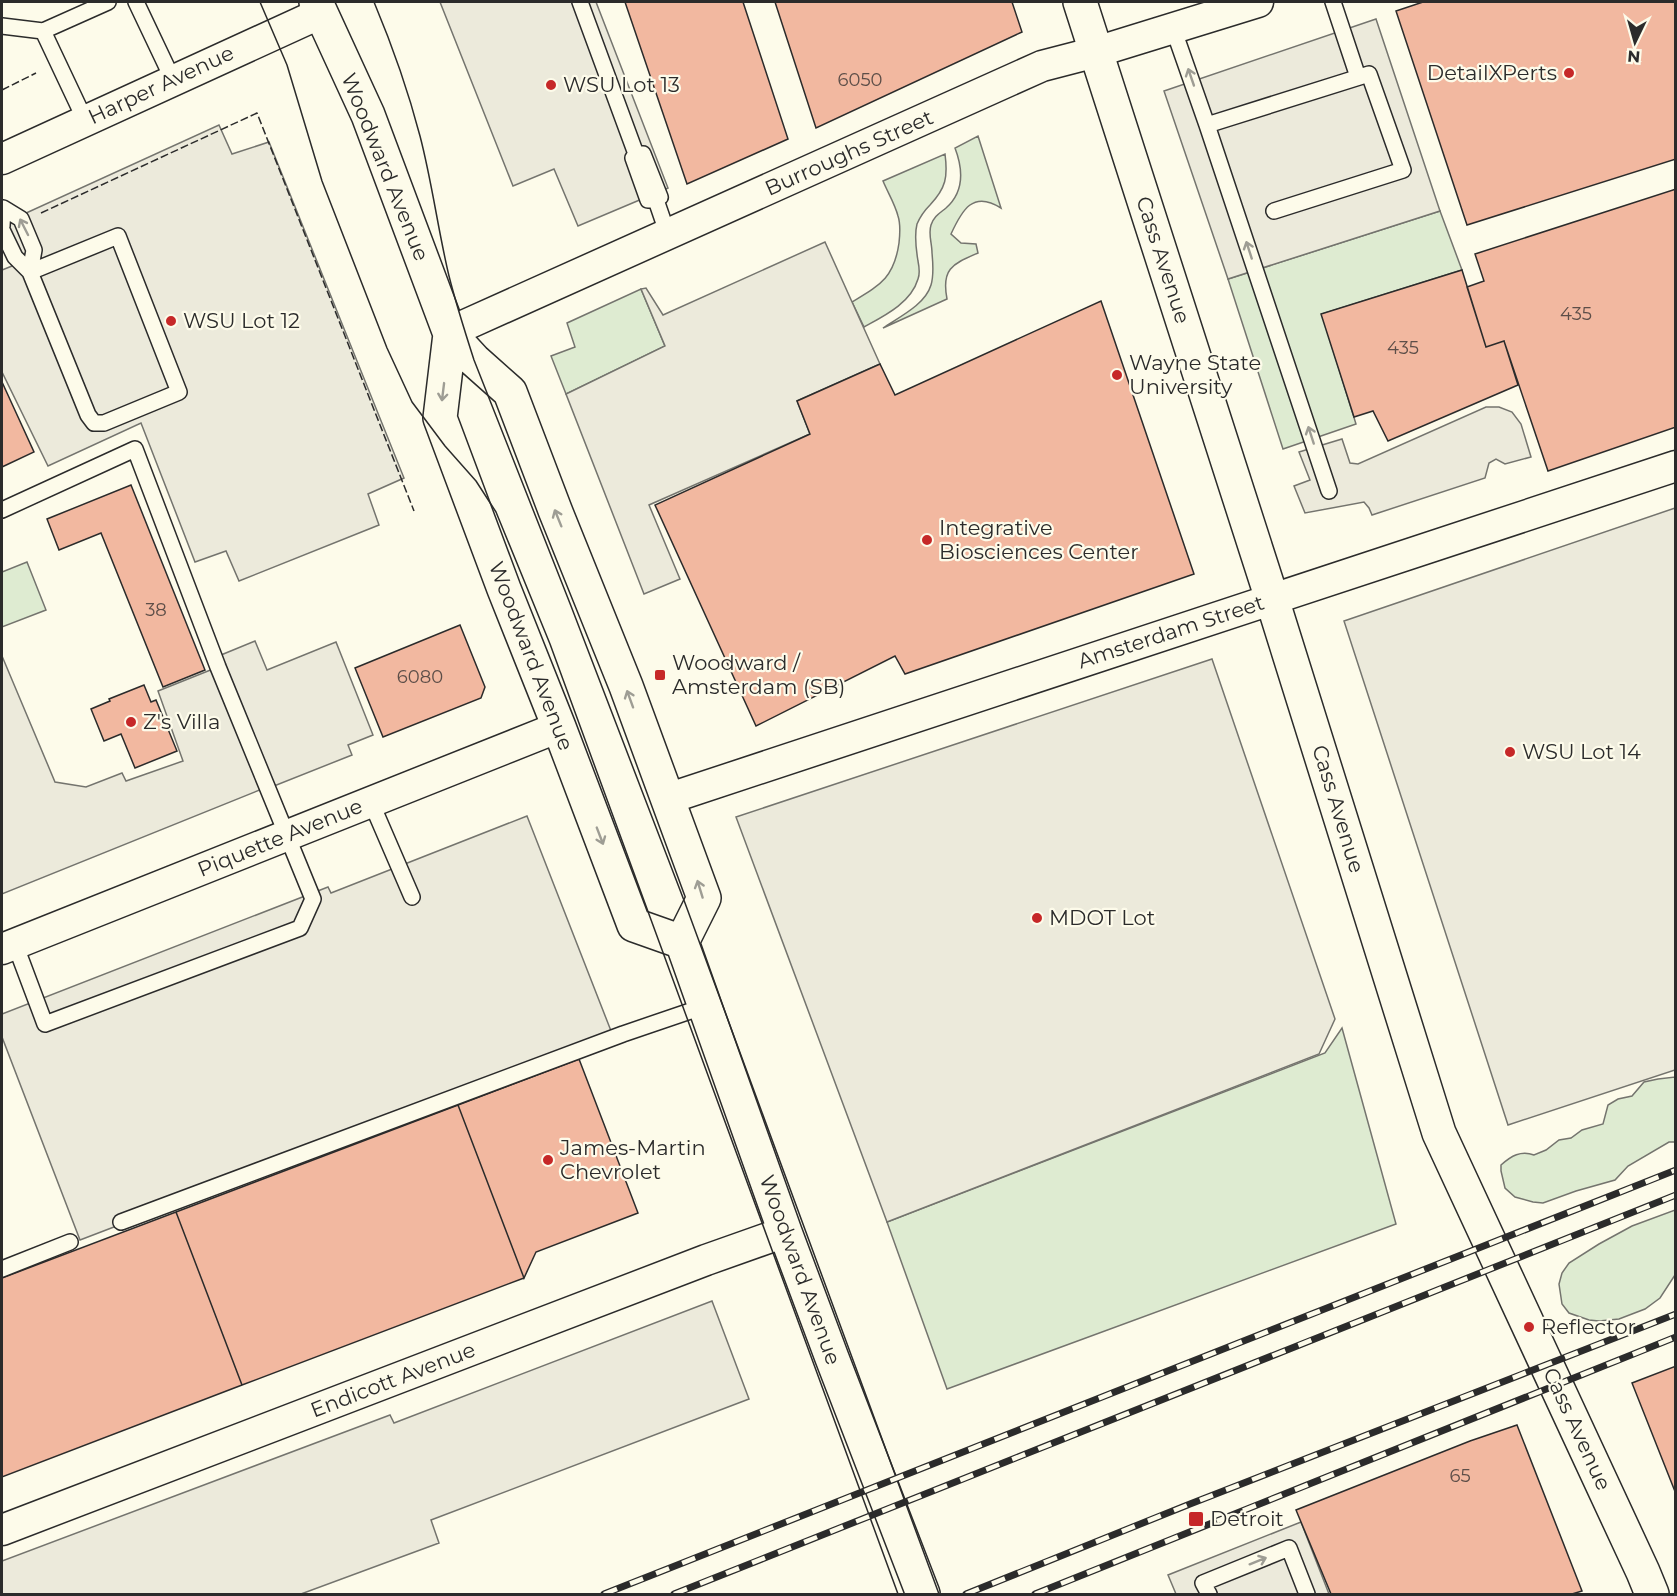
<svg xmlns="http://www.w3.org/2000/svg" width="1677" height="1596" viewBox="0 0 1677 1596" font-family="Montserrat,sans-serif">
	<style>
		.green { fill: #deebd1; stroke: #74746e; stroke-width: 1.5 }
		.parking { fill: #eceadb; stroke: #74746e; stroke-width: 1.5 }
		.building { fill: #f2b8a0; stroke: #2b2b2b; stroke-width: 1.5 }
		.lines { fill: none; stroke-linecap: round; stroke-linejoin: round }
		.service-casing { stroke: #2b2b2b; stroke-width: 18 }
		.minor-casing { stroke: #2b2b2b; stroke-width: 33 }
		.tertiary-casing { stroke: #2b2b2b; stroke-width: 36 }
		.primary-casing { stroke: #2b2b2b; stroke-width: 36 }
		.service { stroke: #fdfbea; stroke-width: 15 }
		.minor { stroke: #fdfbea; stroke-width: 30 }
		.tertiary { stroke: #fdfbea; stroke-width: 33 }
		.primary { stroke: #fdfbea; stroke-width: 33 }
		.tram { stroke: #2b2b2b; stroke-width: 1.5 }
		.rail-casing { stroke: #2b2b2b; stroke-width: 7 }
		.rail { stroke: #fdfbea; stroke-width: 4.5; stroke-dasharray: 14; stroke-linecap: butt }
		.fence { stroke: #2b2b2b; stroke-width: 1.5; stroke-dasharray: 8 3; stroke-linecap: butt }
		.oneway { stroke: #9e9d94 }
		.poi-dot { fill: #c62828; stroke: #fdfbea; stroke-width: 2 }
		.labels { text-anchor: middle; stroke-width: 4.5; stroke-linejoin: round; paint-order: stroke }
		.number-label { font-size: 18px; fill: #5d4e48 }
		.poi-label { font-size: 21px; fill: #2b2b2b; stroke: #fdfbea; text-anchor: start }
		.street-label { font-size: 21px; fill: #2b2b2b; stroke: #fdfbea }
	</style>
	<rect width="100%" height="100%" fill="#fdfbea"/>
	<path class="green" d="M978 136 1001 208C973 190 962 210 951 234L961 243 976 244 978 253C953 264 941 268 947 299L883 328C899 317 925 305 931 285 934 275 933 263 932 253 932 243 928 234 931 225 934 216 940 213 946 208 964 192 963 169 955 148Z
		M945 154C948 177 946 188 930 205 925 210 920 217 917 224 914 236 916 249 918 261 919 266 920 274 918 279 911 303 884 316 864 327L852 302C880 285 894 278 899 243 900 234 901 225 898 216 895 204 888 193 883 181Z
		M1440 211 1462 270 1322 314 1356 424 1283 449 1228 279Z
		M641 289 665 346 566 394 551 356 575 347 567 323Z
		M27 562 46 610 2 627V572Z
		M1342 1028 1396 1224 947 1389 887 1222 1325 1053Z
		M1675 1077V1142H1669L1628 1166 1615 1180 1576 1191 1543 1203 1533 1202 1515 1197 1505 1188 1501 1171V1165C1511 1156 1521 1150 1534 1155L1546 1150 1559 1140 1571 1138 1582 1130 1603 1124 1608 1105 1618 1099 1632 1096 1644 1082 1658 1079Z
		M1675 1210V1275L1660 1298 1645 1309 1619 1319 1599 1321 1589 1320 1569 1313 1562 1304 1559 1284 1562 1273 1569 1263 1599 1244 1632 1226Z"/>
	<path class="parking" d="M440 2H596L668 188 578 226 554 169 513 186Z
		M1376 19 1440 211 1228 279 1164 91Z
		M219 125 232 154 269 142 404 478 368 494 379 525 239 581 226 551 195 562 141 423 48 466 2 372V270L12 266 2 245V224Z
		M825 242 880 364 797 401 810 434 649 505 680 579 644 594 566 394 665 346 641 289 646 288 663 315Z
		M1486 407H1499L1512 412 1521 424 1531 457 1505 464 1496 459 1489 463 1485 478 1372 515 1369 508 1364 502 1305 513 1294 486 1310 480 1299 452 1342 439 1350 463 1358 464Z
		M1675 508V1070L1508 1125 1344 621Z
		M255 641 267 670 336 642 373 735 348 745 352 755 274 786 221 655Z
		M2 656 55 782 86 787 122 773 126 781 183 761 158 691 218 667 267 787 2 894Z
		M1212 659 1335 1019 1319 1054 887 1222 736 817Z
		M527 816 613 1036 80 1240 2 1037V1014L328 887 331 893Z
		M712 1301 749 1399 431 1520 439 1543 301 1594H2V1561L390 1415 394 1423Z
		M1301 1522 1329 1594H1176L1168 1575Z"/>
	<path class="building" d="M625 2H743L788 139 687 184Z
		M775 2H1012L1022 32 816 128Z
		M1423 2H1676V159L1467 225 1396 11Z
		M1676 189V427L1548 471 1504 341 1486 347 1467 287 1484 281 1475 254Z
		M1462 270 1486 347 1504 341 1518 385 1388 441 1373 411 1354 417 1321 314Z
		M1101 301 1194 574 905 674 895 656 756 726 655 505 810 434 797 401 880 364 895 395Z
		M2 382 34 452 2 467Z
		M131 485 205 670 163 687 101 533 59 550 47 519Z
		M460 625 485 687 481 698 383 737 355 668Z
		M144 685 151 702 156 700 177 751 135 768 121 734 104 741 91 709 110 701 109 699Z
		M579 1059 638 1213 536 1252 524 1278 458 1105Z
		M458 1105 524 1278 242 1385 176 1212Z
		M176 1212 242 1385 2 1477V1278Z
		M1676 1366V1494L1632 1383Z
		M1517 1425 1582 1591 1572 1594H1331L1296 1510 1470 1441Z"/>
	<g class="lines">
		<defs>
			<path id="service" d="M136 2 173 80
				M580 2 636 154
				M1333 2 1358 77
				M2 26 43 31
				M1173 28 1207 125 1329 491
				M85 120 43 31 108 2
				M1207 125 1369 74 1403 170 1274 211
				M656 200H648L633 158 636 154H643L660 197 656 200 668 235
				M2 226 3 208 21 219 34 250 30 272
				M2 230 15 257 30 272
				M118 236 179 392 104 423H94L88 415 30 272Z
				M2 510 135 449 218 667 313 899 300 928 45 1024 15 944
				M371 802 412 897
				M121 1222 623 1034 705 1006
				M2 1269 70 1242
				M1209 1594 1203 1583 1289 1548 1307 1594"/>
			<path id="minor" d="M2 159 321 13
				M450 334 463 326 1042 66 1096 52 1258 2
				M667 799 1676 466
				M2 949 559 727
				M2 1530 706 1260 785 1232"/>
			<path id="tertiary" d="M1080 2 1272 599 1439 1133 1643 1572 1652 1594"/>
			<path id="primary" d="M316 2 368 115 450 334 474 360 510 392 555 510 626 686 704 898 682 942 785 1232 832 1358 923 1594
				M450 334 440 418 504 589 559 727 634 925 682 942"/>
		</defs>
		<use href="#service" class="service-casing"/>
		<use href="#minor" class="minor-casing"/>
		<use href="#tertiary" class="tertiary-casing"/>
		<use href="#primary" class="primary-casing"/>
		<use href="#service" class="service"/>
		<use href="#minor" class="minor"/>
		<use href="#tertiary" class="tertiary"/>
		<use href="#primary" class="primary"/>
		<path class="tram" d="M260 2 287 65 322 181 387 348 412 402 445 446 476 481 496 512 550 644 898 1594
			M374 2C392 45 408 90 420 136 432 182 438 230 449 276 456 304 465 332 474 360L571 606 685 903 939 1594"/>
		<defs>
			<path id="rail" d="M604 1594 1676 1170
				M674 1594 1676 1195
				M966 1594 1190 1504 1676 1314
				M1035 1594 1676 1337"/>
		</defs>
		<use href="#rail" class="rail-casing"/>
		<use href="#rail" class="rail"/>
		<path class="fence" d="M2 90 36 73
			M41 213 257 113 414 511"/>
	</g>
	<defs><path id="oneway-shaft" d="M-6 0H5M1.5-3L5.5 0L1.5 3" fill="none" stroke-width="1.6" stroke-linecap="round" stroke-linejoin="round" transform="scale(1.5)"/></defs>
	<g class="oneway">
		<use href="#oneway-shaft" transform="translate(1191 77) rotate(-109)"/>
		<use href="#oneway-shaft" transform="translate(24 227) rotate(-117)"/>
		<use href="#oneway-shaft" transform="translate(1249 250) rotate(-108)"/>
		<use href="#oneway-shaft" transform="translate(443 392) rotate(97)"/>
		<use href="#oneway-shaft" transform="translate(1311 435) rotate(-108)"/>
		<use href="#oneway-shaft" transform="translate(558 518) rotate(-112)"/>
		<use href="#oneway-shaft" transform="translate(630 699) rotate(-110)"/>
		<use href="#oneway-shaft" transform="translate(600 836) rotate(69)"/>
		<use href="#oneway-shaft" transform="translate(700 889) rotate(-107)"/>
		<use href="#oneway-shaft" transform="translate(1258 1561) rotate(-22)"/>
	</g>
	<g class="poi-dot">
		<circle cx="1569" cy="73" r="6"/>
		<circle cx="551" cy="85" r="6"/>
		<circle cx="171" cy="321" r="6"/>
		<circle cx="1117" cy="375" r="6"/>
		<circle cx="927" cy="540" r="6"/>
		<rect x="654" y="669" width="12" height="12" rx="3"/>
		<circle cx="131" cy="722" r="6"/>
		<circle cx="1510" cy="752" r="6"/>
		<circle cx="1037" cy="918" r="6"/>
		<circle cx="548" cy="1160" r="6"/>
		<circle cx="1529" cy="1327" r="6"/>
		<rect x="1188" y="1511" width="16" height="16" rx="3"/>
	</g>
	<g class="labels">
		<g class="number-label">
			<text x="860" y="86">6050</text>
			<text x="1576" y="320">435</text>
			<text x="1403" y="354">435</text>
			<text x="156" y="616">38</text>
			<text x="420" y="683">6080</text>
			<text x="1460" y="1482">65</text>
		</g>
		<g class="poi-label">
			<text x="1557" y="80" text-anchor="end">DetailXPerts</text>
			<text x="563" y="92">WSU Lot 13</text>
			<text x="183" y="328">WSU Lot 12</text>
			<text x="1129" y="370">Wayne State<tspan x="1129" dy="24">University</tspan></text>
			<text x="939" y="535">Integrative<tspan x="939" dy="24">Biosciences Center</tspan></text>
			<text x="672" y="670">Woodward /<tspan x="672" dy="24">Amsterdam (SB)</tspan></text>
			<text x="143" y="729">Z's Villa</text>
			<text x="1522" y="759">WSU Lot 14</text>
			<text x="1049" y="925">MDOT Lot</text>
			<text x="560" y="1155">James-Martin<tspan x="560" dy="24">Chevrolet</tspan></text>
			<text x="1541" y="1334">Reflector</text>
			<text x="1210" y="1526">Detroit</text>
		</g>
		<g class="street-label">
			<text transform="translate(161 85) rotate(-25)" y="7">Harper Avenue</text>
			<text transform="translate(849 153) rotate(-24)" y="7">Burroughs Street</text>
			<text transform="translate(385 167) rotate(68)" y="7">Woodward Avenue</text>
			<text transform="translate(1163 260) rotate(72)" y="7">Cass Avenue</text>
			<text transform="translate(1171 632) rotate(-18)" y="7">Amsterdam Street</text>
			<text transform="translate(531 656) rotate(69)" y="7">Woodward Avenue</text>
			<text transform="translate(1338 809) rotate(73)" y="7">Cass Avenue</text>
			<text transform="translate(280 838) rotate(-22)" y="7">Piquette Avenue</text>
			<text transform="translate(800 1270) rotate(70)" y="7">Woodward Avenue</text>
			<text transform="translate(393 1380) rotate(-21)" y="7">Endicott Avenue</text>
			<text transform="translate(1577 1429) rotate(65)" y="7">Cass Avenue</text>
		</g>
	</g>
	<rect width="1677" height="1596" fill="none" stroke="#2b2b2b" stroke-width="6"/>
	<g transform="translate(1635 42) rotate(185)" stroke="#fdfbea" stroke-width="4.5" paint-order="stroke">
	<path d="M0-4.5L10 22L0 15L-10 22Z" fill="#2b2b2b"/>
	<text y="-9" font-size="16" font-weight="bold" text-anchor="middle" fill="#2b2b2b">N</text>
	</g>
</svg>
